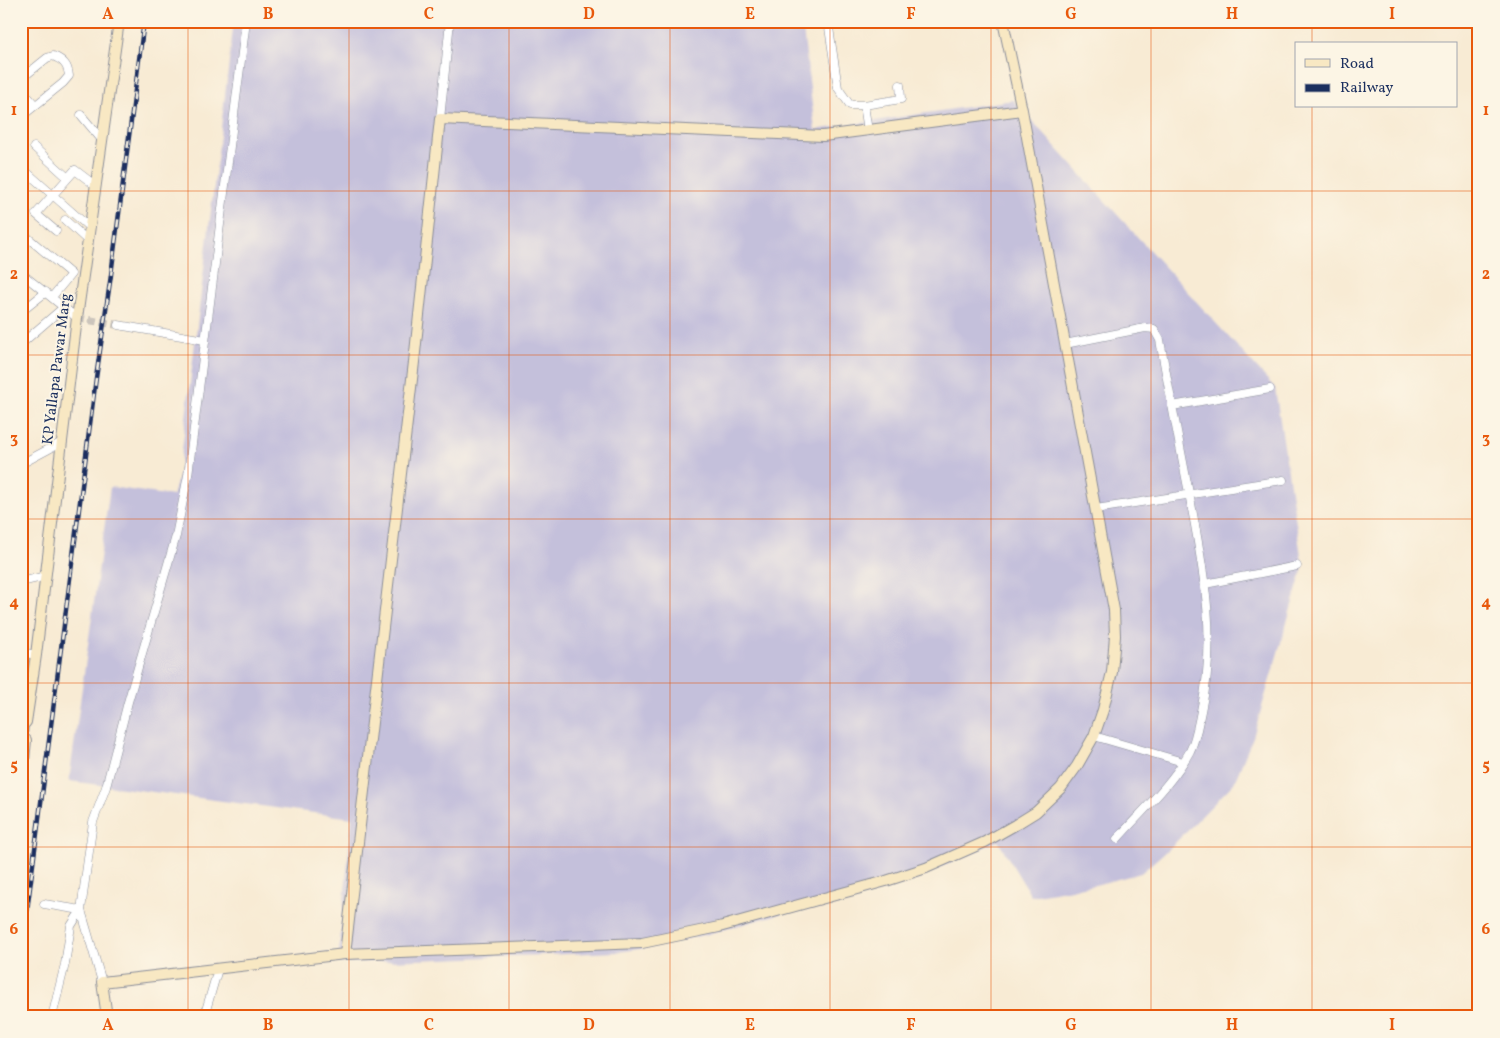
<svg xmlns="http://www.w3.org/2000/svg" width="1500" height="1038" viewBox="0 0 1500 1038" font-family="Vollkorn,serif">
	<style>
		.industrial { fill: #c4c0db }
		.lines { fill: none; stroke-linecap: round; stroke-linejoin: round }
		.street-tunnel { stroke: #ccc5bc; stroke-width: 8; stroke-dasharray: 8 4; stroke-linecap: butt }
		.street-casing { stroke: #8a8d99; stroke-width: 9 }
		.secondary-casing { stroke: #8a8d99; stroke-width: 12 }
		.street { stroke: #fff; stroke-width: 8 }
		.secondary { stroke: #f8e8c3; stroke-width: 10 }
		.rail-casing { stroke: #1b2f5e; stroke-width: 4.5 }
		.rail { stroke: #fcf5e5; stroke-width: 2.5; stroke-dasharray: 8; stroke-linecap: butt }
		.grid { fill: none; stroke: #e8590c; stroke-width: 1; stroke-opacity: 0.55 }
		.labels { text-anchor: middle; stroke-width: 4; stroke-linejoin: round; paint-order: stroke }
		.street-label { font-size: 15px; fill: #1b2f5e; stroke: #fcf5e5 }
		.neatline { fill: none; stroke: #e8590c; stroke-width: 2 }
		.grid-label { font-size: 16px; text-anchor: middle; font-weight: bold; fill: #e8590c }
	</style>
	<rect width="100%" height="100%" fill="#fcf5e5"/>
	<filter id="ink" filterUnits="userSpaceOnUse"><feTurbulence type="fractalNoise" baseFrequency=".02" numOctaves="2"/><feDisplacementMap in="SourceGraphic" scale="10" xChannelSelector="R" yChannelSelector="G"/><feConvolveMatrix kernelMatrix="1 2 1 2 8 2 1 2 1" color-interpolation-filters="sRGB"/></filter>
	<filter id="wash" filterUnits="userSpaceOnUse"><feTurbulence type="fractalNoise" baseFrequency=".0096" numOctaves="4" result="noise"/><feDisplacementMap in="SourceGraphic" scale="20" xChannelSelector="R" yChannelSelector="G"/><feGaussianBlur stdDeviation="1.12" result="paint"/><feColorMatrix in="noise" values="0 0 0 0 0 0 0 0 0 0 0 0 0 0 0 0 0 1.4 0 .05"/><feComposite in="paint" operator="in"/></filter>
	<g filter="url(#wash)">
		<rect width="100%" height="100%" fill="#f8ebd4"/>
		<path class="industrial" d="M234 21H802L815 130 1013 100 1275 388 1303 568 1253 737 1234 783 1174 844 1141 873 1095 885 1031 896 998 841 929 872 708 934 646 948 617 952 338 963 352 818 69 781 110 487 173 496 179 475Z"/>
	</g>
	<g filter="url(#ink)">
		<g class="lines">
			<path class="street-tunnel" d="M77 318 118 325"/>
			<defs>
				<path id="street" d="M828 21 838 88 850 105H864L901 99 900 85
					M21 79 47 58 53 56C63 60 68 65 69 76L63 83 21 117
					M21 89 35 105
					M864 105 868 131
					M81 115 102 140
					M440 119 450 21
					M34 147 68 178
					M21 167 90 228
					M65 220 88 241
					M56 231 36 214 75 170 96 186
					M21 232 71 274 52 297
					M21 273 77 318
					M21 312 46 292
					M118 325 205 340
					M21 344 64 307
					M1065 344 1145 328 1154 329 1160 340C1169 391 1179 442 1189 493 1203 568 1218 636 1201 711 1198 725 1196 739 1190 751 1173 783 1141 812 1117 839
					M1172 406 1270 389
					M21 464 62 442
					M1096 509 1283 480
					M21 582 46 576
					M1205 584 1297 566
					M21 652 36 655
					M21 681 32 682
					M1094 736 1183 762
					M44 904 81 910
					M81 910 102 982
					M52 1017 65 964 71 926 81 910 93 822 106 787 128 702 176 536 188 475 246 21
					M204 1017 218 969"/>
				<path id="secondary" d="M21 747 23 725 26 722 36 655 77 318 119 21
					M21 792 26 740
					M345 954 414 362 440 119 823 136 1022 110
					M107 1017 102 982 345 954 642 943 719 927 886 881 926 868 985 842 1015 825 1036 812 1061 788 1077 766 1094 736 1103 710 1112 672 1115 636 1114 610 1022 110 1003 21"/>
			</defs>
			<use href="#street" class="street-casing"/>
			<use href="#secondary" class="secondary-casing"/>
			<use href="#street" class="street"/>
			<use href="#secondary" class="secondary"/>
			<defs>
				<path id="rail" d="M21 957 96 378 111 275 144 21"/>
			</defs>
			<use href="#rail" class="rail-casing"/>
			<use href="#rail" class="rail"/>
		</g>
	</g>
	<path class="grid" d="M188 21V1017M349 21V1017M509 21V1017M670 21V1017M830 21V1017M991 21V1017M1151 21V1017M1312 21V44M1312 106V1017M21 191H1479M21 355H1479M21 519H1479M21 683H1479M21 847H1479"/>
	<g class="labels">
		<g class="street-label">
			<text transform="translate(56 369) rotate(-83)" y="5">KP Yallapa Pawar Marg</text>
		</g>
	</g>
	<rect width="1500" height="1038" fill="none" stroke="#fcf5e5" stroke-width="55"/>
	<rect x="1295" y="42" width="162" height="65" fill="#fcf5e5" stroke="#a2a6af"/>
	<rect x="1305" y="59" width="25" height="8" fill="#f8e8c3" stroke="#a2a6af"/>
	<text x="1340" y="68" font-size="15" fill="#1b2f5e">Road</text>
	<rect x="1305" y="84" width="25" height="8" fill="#1b2f5e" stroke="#a2a6af"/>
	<text x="1340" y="92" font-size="15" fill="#1b2f5e">Railway</text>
	<rect x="28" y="28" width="1444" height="982" class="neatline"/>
	<g class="grid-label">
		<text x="108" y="19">A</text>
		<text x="268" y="19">B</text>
		<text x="429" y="19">C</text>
		<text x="589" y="19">D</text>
		<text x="750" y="19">E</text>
		<text x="911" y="19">F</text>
		<text x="1071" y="19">G</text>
		<text x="1232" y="19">H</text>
		<text x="1392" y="19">I</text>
		<text x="14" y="115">1</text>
		<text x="1486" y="115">1</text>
		<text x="14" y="279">2</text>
		<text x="1486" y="279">2</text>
		<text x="14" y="443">3</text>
		<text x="1486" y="443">3</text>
		<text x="14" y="607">4</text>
		<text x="1486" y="607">4</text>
		<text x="14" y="770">5</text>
		<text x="1486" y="770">5</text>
		<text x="14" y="934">6</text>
		<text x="1486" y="934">6</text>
		<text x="108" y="1030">A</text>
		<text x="268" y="1030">B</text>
		<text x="429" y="1030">C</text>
		<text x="589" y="1030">D</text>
		<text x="750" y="1030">E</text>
		<text x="911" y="1030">F</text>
		<text x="1071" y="1030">G</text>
		<text x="1232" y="1030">H</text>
		<text x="1392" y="1030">I</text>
	</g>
</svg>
